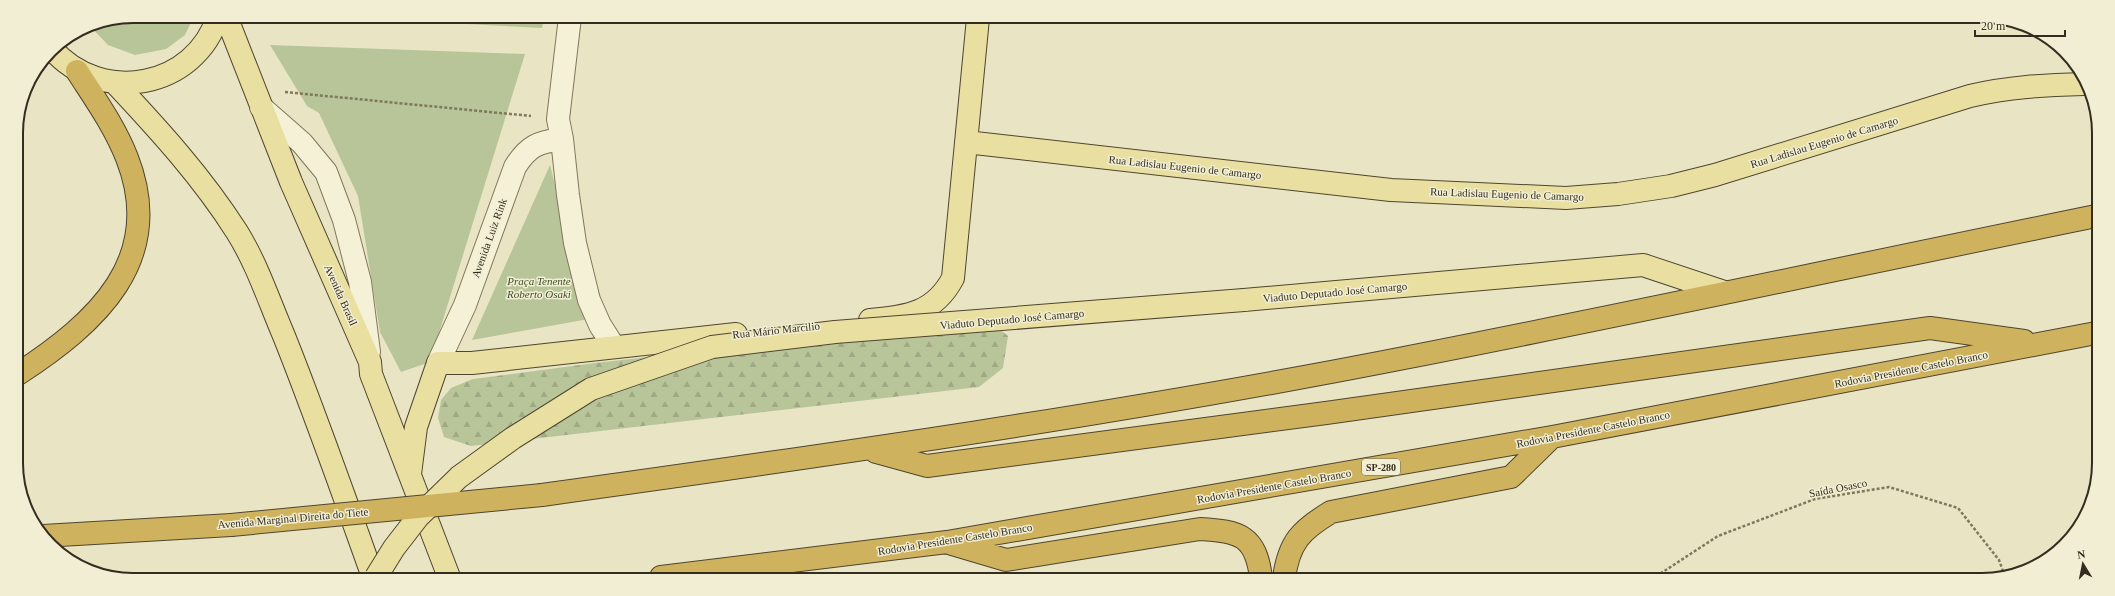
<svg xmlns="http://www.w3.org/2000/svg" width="2115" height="596" viewBox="0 0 2115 596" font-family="'Times New Roman',serif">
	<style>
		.green { fill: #b8c599 }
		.forest { fill: url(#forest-firs) }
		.building { fill: #c3a77e }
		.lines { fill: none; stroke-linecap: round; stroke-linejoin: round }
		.minor-casing { stroke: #81775c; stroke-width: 24 }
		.major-casing { stroke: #4f4530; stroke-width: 24 }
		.highway-casing { stroke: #4f4530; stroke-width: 24 }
		.path { stroke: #81775c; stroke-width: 2.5; stroke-dasharray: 3 2; stroke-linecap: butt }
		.minor { stroke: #f4f1d6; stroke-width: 22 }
		.major { stroke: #e8dfa0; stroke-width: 22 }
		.highway { stroke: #cfb25e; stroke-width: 22 }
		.major-bridge-casing { stroke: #4f4530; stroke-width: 24; stroke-linecap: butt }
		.highway-bridge-casing { stroke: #4f4530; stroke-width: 24; stroke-linecap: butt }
		.major-bridge { stroke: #e8dfa0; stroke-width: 22 }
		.highway-bridge { stroke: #cfb25e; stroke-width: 22 }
		.labels { text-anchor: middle; stroke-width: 3; stroke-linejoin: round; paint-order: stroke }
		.shield { fill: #f1eed3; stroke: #6c6655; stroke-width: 1 }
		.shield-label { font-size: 10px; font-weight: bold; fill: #332c1f }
		.street-label { font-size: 11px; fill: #332c1f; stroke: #f1eed3 }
		.park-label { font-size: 11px; font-style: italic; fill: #3d4d28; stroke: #f1eed3 }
		.rim { fill: none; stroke: #332c1f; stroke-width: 2 }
	</style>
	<defs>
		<pattern id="forest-firs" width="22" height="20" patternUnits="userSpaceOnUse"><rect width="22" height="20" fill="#b8c599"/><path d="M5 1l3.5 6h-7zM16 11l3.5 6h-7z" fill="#9fa983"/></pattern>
	</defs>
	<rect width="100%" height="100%" fill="#e9e5c4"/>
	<path class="green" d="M133 16H194L185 35 166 49 135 55 108 45 89 25Z
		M313 16 544 17 542 28Z
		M270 45 525 54 430 362 401 372 380 332 358 196 319 113 307 106Z
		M550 165 589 319 472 340Z"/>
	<path class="forest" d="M976 310 1008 336 1003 368 979 387 471 446 444 437 438 418 441 400 451 388 473 379 595 363 916 327Z"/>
	<path class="building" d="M40 66 42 68 35 75 34 74Z"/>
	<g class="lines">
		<defs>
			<path id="minor" d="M570 17 558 119 562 139 568 195 575 243 589 300 600 325 614 347
				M261 107 302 143 326 172 344 220 360 282 369 352
				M438 363 465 305 515 167C528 146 538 142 562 139"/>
			<path id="major" d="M226 16 291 182 370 362 371 374 449 577
				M52 49C101 105 195 89 218 16
				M115 83C159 130 202 177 237 232 257 264 269 301 284 336 316 416 344 496 373 577
				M966 142 1391 190 1566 198 1618 194 1671 186 1715 175 1970 96C2008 87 2045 85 2084 84
				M1244 300 1643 265 1724 292
				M870 320C907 316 934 314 953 278L978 18
				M410 474 416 427 438 363H472L736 334"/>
			<path id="highway" d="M18 374C96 323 167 260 127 158 115 127 95 99 77 71
				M876 452 927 466 1326 413 1930 328 2024 341
				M542 495C830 455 1119 414 1404 358 1635 313 1866 263 2096 216
				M43 536 231 525
				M952 544 1006 560 1200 529C1240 531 1256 536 1261 578
				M661 577 947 542 1552 437 2096 333
				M1284 578C1289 542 1301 530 1331 512L1511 477 1552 437"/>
		</defs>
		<use href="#minor" class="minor-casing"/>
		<use href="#major" class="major-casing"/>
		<use href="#highway" class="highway-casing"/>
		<path class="path" d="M85 27 92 24
			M285 92 531 116
			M1652 579 1718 536 1815 499 1889 487 1958 508 1999 560 2005 577"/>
		<use href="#minor" class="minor"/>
		<use href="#major" class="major"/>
		<use href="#highway" class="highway"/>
		<defs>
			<path id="major-bridge" d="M376 577 394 548 418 517 459 477 513 438 591 389 712 347 835 332 1244 300"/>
			<path id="highway-bridge" d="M231 525 542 495"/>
		</defs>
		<use href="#major-bridge" class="major-bridge-casing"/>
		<use href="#highway-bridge" class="highway-bridge-casing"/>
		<use href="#major-bridge" class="major-bridge"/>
		<use href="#highway-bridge" class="highway-bridge"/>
	</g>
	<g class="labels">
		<rect class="shield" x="1362" y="459" width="38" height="16" rx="3"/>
		<g class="shield-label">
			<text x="1381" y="471">SP-280</text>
		</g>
		<g class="street-label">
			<text transform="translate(1824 142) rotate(-17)" y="4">Rua Ladislau Eugenio de Camargo</text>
			<text transform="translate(1185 167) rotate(6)" y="4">Rua Ladislau Eugenio de Camargo</text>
			<text transform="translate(1507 194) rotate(2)" y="4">Rua Ladislau Eugenio de Camargo</text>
			<text transform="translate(489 238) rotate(-70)" y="4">Avenida Luiz Rink</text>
			<text transform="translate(1335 292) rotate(-5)" y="4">Viaduto Deputado José Camargo</text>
			<text transform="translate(341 295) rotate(66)" y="4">Avenida Brasil</text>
			<text transform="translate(1012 319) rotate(-5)" y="4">Viaduto Deputado José Camargo</text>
			<text transform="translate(776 330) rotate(-6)" y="4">Rua Mário Marcilio</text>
			<text transform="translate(1911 369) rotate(-11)" y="4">Rodovia Presidente Castelo Branco</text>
			<text transform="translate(1593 429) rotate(-11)" y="4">Rodovia Presidente Castelo Branco</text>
			<text transform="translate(1274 486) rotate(-10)" y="4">Rodovia Presidente Castelo Branco</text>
			<text transform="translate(1838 488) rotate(-11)" y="4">Saída Osasco</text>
			<text transform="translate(293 518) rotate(-5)" y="4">Avenida Marginal Direita do Tiete</text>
			<text transform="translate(955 539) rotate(-9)" y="4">Rodovia Presidente Castelo Branco</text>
		</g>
		<g class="park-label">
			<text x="539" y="285">Praça Tenente<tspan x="539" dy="13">Roberto Osaki</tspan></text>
		</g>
	</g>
	<path d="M0 0H2115V596H0ZM133 23H1982A110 110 0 0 1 2092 133V463A110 110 0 0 1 1982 573H133A110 110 0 0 1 23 463V133A110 110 0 0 1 133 23Z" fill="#f1eed3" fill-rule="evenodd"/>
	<path class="rim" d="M133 23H1982A110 110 0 0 1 2092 133V463A110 110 0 0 1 1982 573H133A110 110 0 0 1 23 463V133A110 110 0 0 1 133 23Z"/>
	<g transform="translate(2083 564) rotate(350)" stroke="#f1eed3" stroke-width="3" paint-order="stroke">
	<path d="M0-3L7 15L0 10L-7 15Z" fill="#332c1f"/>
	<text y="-6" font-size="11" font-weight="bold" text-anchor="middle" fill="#332c1f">N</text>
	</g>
	<path d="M1975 30v6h90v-6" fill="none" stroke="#332c1f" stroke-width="2"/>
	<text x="1981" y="30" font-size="12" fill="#332c1f" stroke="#f1eed3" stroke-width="3" paint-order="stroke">20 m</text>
</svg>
